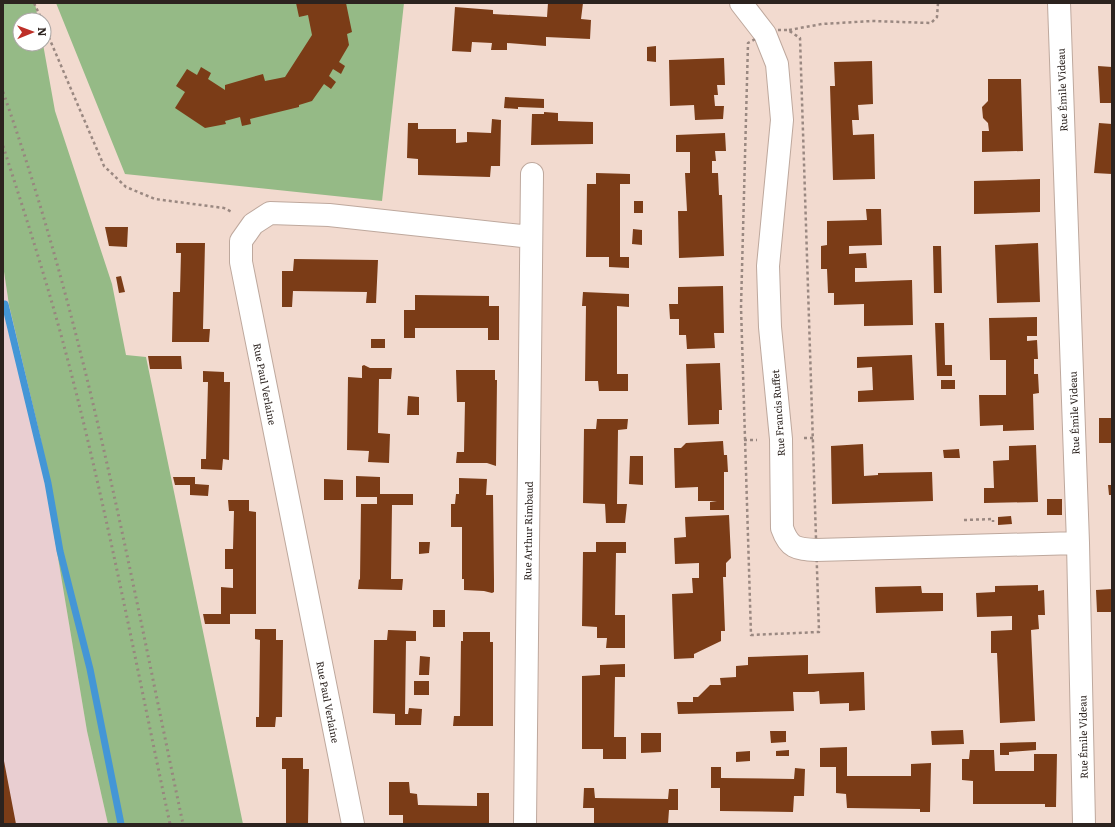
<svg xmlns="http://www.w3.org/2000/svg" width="1115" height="827" viewBox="0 0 1115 827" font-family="Literata,serif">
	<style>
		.commercial { fill: #e9ced1 }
		.green { fill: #95ba86 }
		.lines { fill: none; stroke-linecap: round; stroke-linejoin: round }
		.stream { stroke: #4496d6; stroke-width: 7 }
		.building { fill: #7b3c17 }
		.minor-casing { stroke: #bea89d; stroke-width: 24 }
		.path { stroke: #9a8881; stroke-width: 2.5; stroke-dasharray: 3 3; stroke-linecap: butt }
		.minor { stroke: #fff; stroke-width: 22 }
		.rail { stroke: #97867e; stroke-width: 3; stroke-dasharray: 2 4; stroke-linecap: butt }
		.labels { text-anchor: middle; stroke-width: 4; stroke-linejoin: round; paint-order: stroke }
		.street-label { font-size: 10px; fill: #2c231f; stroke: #fff }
	</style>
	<rect width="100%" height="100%" fill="#f2dacf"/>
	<path class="commercial" d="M3 265 9 305 41 440 52 522 87 731 108 824H3Z"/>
	<path class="green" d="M3 3H35L38 20H20V44H43L55 111 112 284 126 355 146 357 243 824H108L87 731 52 522 41 440 9 305 3 265Z
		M56 3H404L382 201 125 174Z"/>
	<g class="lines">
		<path class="stream" d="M5 304 48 483 60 551 90 669 121 824"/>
	</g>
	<path class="building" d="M296 3H346L352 32 347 34 349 45 339 62 345 66 341 74 333 69 329 76 336 82 331 89 324 84 312 101 299 105V107L250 119 251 124 242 126 240 117 225 121 226 124 205 128 175 108 185 92 176 86 187 69 197 75 201 67 211 73 208 79 225 90V85L263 74 265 81 285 77 312 35 308 15 299 17Z
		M548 3H583L581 19 591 20 590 39 546 37V46L507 43V50H491L492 43 472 42 471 52 452 51 455 7 493 10V14L547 17Z
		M656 46V62L647 61V47Z
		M724 58 725 85H717L718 95H714L715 106H724L723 119 695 120 694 105 670 106 669 60Z
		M872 61 873 104 858 105 859 120H852L853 135 874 134 875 179 833 180 830 86H835L834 62Z
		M1098 66 1112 67V103H1100Z
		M988 79H1021L1023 151 982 152V131H989L988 123 983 118 982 107 988 101Z
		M505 97 544 99V108L518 107V109L504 108Z
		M544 112 558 113V121L593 122V144L531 145 532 114H544Z
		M492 119 501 120 500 166H491L490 177 418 175V159L407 158 408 123H418V129H456V143L467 142V132L491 133Z
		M1099 123 1112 124V174L1094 173Z
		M725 133 726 151H715L716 161H712V173H718L719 195H722L724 256 679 258 678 211H687L685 173H690V152H676V135Z
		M596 173 630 174V184H620V257H629V268L609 267V257H586L587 184H596Z
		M1040 179V212L974 214V181Z
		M634 201H643V213H634Z
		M866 209H881L882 245 849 246V254L866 253 867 268H855V282L912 280 913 325 864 326V304L834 305V293H828L827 269H821V246L827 245V221L867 220Z
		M105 227H128L127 247 109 246Z
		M633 229 642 230V245L632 244Z
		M176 243H205L203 329H210L209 342H172L173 292H180L181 253H176Z
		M1038 243 1040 302 997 303 995 245Z
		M933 246H941L942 293H934Z
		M294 259 378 260 376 303H366L367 292 293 291 292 307H282V271H293Z
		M121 276 125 292 119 293 116 277Z
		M723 286 724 333H714L715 348 687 349 686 335H679V319H670L669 304H678V287Z
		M583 292 629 294V307L617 306V374H628V391H599L598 381H585L586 306H582Z
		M415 295 489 296V306H499V340H488V328H415V338H404V310H415Z
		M1037 317V336H1027V341L1037 340 1038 359H1034V374H1038L1039 393 1033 394 1034 430 1003 431V425L980 426 979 395H1006V360H990L989 318Z
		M935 323H944L945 365H952V376H937Z
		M371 339H385V348H371Z
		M912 355 914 400 858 402V391L873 390 872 367 857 368V357Z
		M148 356H181L182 369H150Z
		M720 363 722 410H719V424L688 425 686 364Z
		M364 365 370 368H392L391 379H379L378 433 390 434 389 463 368 462 369 451 347 450 348 377 362 378V366Z
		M456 370H495V380H497L496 466 487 463H456L457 452H464L465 402H457Z
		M203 371 224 372V382H230L229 460 223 459 222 470 201 469V459H206L208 382H203Z
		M941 380H955V389H941Z
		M408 396 419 397V415H407Z
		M1099 418H1112V443H1099Z
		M597 419H628L627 429 618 430 617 504H627L625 523H606L605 504 583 503 584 429H596Z
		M723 441 724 455H727L728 472H724V510H710V502L717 501H698V487L675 488 674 448H681L686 443Z
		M863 444 864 476 878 475V473L932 472 933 501 832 504 831 446Z
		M1036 445 1038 502 984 503V488H994L993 461 1009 460V446Z
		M959 449 960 458H944L943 450Z
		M630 456H643V485L629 484Z
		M356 476 380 477V494H413V505H392L391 579H403L402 590 358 589 359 579 360 580 361 504H377V497H356Z
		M173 477H195V484L209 485 208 496 190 495V485H175Z
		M459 478 487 479 486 495H493L494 580V592L492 593 484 591 464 590V579H462V527H451V504H455L456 494H459Z
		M324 479 343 480V500H324Z
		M1108 485H1112V495H1109Z
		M1047 499H1062V515H1047Z
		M228 500H249V511L256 512V614H230V624H205L203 614H221V587L233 588V569H225V549H233L234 511H229Z
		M729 515 731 558 726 563V577H723L725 631H721V641L694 654V658L674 659 672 594 693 593 692 578H699V563L675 564 674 538 686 537 685 517Z
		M1011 516 1012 524 998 525V517Z
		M419 542H430L429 553 419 554Z
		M596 542H626V553H616L615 615H625V648H606L607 638H597V627L582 626 583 552H596Z
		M1038 585V591L1044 590 1045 615H1038L1039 629 1031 630 1035 721 1000 723 997 653H991V631L1012 630V616L977 617 976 593 995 592V586Z
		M921 586 922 593H943V611L876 613 875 587Z
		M1112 589V612H1097L1096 590Z
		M433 610H445V627H433Z
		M255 629H276V640H283L282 717H276L275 727H256V717H259L260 640 255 639Z
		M388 630 416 631V641H406L405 714H408L409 708 422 709 421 725H395V714L373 713 374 640H387Z
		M463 632H490V642H493V726H453L454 716H460L461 641H463Z
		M808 655V674L864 672 865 710 849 711V703L820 704 819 691 814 692H793L794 711 678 714 677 702H693V697H698L710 685H721L720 678 736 677V666L748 665V657Z
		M420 656 430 657 429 675H419Z
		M625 664V677H615L614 737H626V759H603V749H582V676L600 675V665Z
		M414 681H429V695H414Z
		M963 730 964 744 932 745 931 731Z
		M770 731H786V742L771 743Z
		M641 733H661V752L641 753Z
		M1036 742V750L1009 752V755H1000V743Z
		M847 747V776H911V764L931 763 930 812H920V809L847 808 846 794 836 793V767H820V748Z
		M789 750V756H776V751Z
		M970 750H994L995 771H1034V754H1057L1056 807H1045V804H973V781L962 780V759H969Z
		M750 751V761L736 762V752Z
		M282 758H303V769H309L308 824H286V769H282Z
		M3 761H4L16 824H3Z
		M711 767H721V778L794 779 795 768 805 769 804 796H794L793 812 720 811V788H711Z
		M389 782H409L410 793 417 794 418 805 477 806V793H489V824H403V815H389Z
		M584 788H594L595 798 668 799 669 789H678V810H669L668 824H594V808H583Z"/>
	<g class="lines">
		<defs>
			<path id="minor" d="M741 3 765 34 777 64 782 120 768 266 770 327 781 439 782 528C789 548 796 549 816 550L1078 543
				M1059 3 1078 543 1084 824
				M353 824 241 262V241L253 224 270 213 329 215 531 237
				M525 824 532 174"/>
		</defs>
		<use href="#minor" class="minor-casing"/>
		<path class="path" d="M34 3 42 20
			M44 26 104 166 126 187 155 199 224 208 232 212
			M772 30H788L800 38 819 632 751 635 741 307 748 43Z
			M789 30 822 24 872 21 931 23 937 17 938 3
			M804 438H813
			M744 440H757
			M964 520 993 519V522"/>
		<use href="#minor" class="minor"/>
		<path class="rail" d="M3 92C87 329 131 579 183 824
			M3 146C26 217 49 288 68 361 108 514 137 670 170 824"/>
	</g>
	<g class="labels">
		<g class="street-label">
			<text transform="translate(1062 90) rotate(-92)" y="4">Rue Émile Videau</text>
			<text transform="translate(265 384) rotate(79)" y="4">Rue Paul Verlaine</text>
			<text transform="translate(778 413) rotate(-94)" y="4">Rue Francis Ruffet</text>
			<text transform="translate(1074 413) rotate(-92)" y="4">Rue Émile Videau</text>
			<text transform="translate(528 531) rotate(-89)" y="4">Rue Arthur Rimbaud</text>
			<text transform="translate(328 702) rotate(79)" y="4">Rue Paul Verlaine</text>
			<text transform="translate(1083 737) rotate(-91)" y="4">Rue Émile Videau</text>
		</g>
	</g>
	<rect width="1115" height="827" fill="none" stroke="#2c231f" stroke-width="8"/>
	<g transform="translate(32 32) rotate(89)"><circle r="19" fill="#ffffff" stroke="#aba7a5"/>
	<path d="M0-3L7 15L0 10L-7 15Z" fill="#bd2f28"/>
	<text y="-6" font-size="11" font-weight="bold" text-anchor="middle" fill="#2c231f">N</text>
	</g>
</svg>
